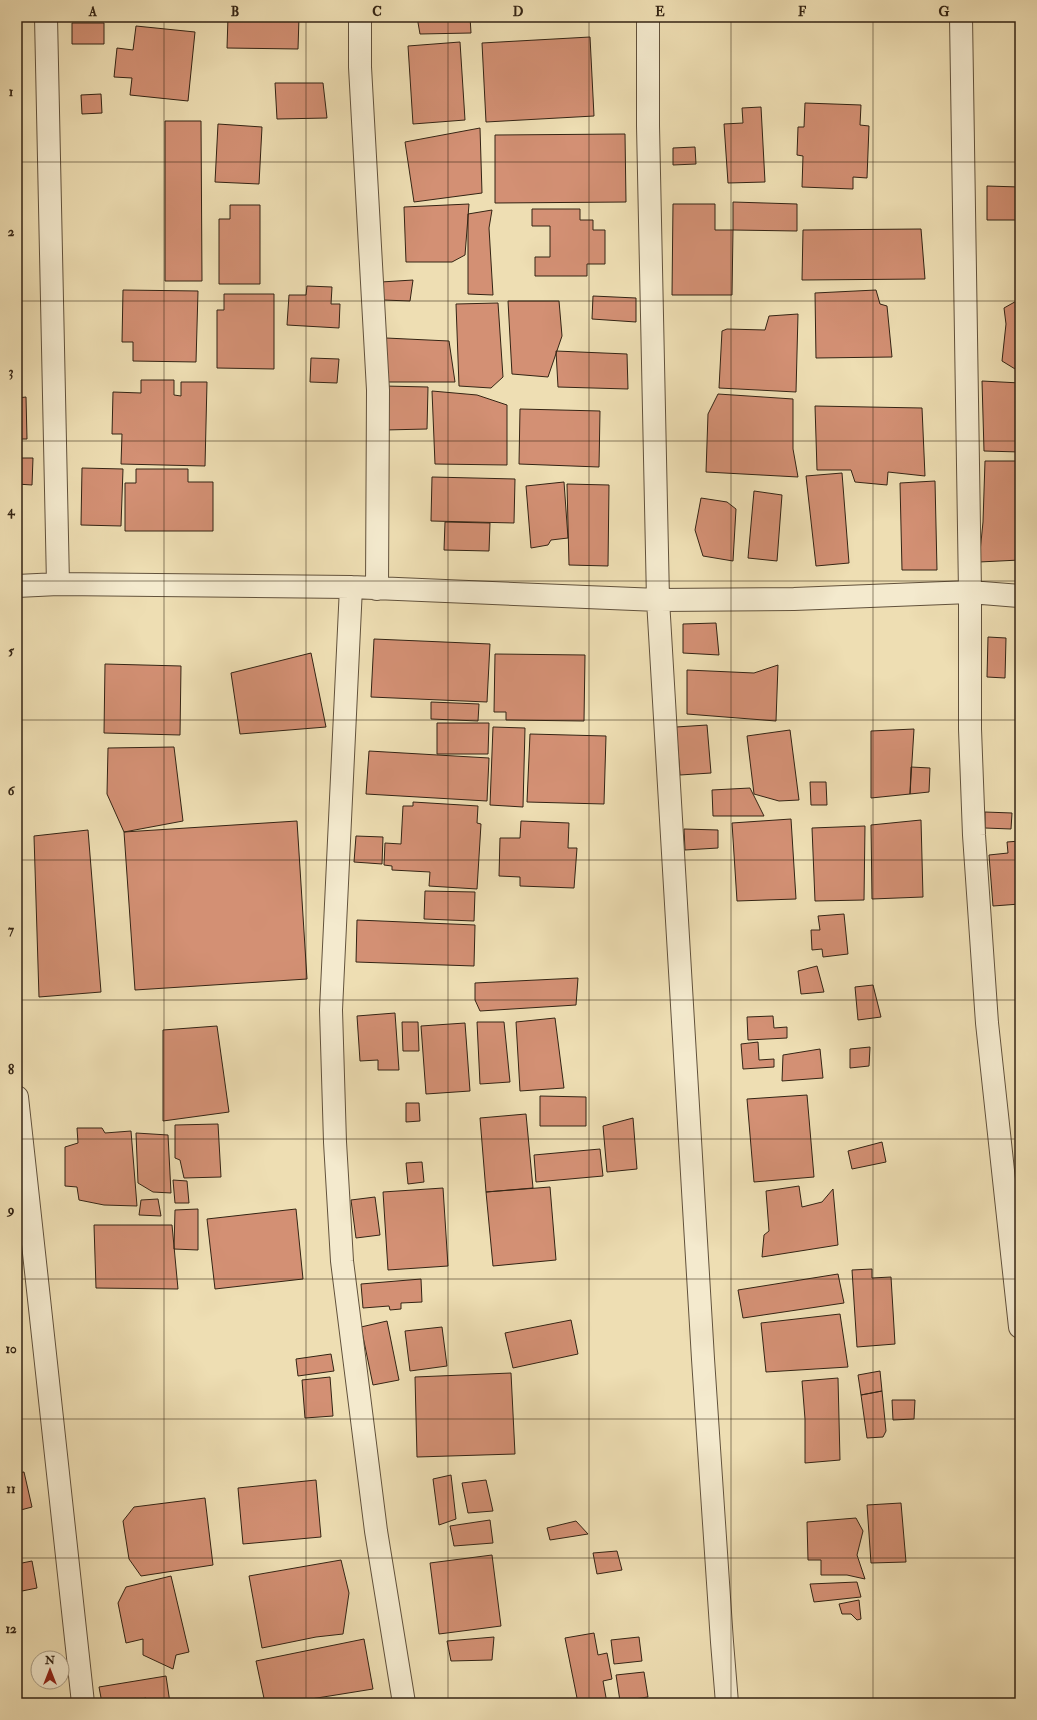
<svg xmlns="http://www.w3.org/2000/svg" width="1037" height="1720" viewBox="0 0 1037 1720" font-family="'IM FELL Double Pica',serif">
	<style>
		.building { fill: #d39074; stroke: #342414 }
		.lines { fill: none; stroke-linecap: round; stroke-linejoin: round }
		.minor-casing { stroke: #62523c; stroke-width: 24 }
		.minor { stroke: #f4eace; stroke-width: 22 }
		.grid { fill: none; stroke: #342414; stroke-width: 1; stroke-opacity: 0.55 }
		.neatline { fill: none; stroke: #342414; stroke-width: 1.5 }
		.grid-label { font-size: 13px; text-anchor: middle; font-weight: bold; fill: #342414 }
	</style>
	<rect width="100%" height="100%" fill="#eedeb3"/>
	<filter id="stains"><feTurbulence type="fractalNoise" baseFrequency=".005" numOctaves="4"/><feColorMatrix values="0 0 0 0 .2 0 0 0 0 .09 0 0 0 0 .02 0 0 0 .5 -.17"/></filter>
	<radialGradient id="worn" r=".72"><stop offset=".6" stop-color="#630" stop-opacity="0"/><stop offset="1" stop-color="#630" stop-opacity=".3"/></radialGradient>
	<path class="building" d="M119 17H195V21Z
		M228 17H299L298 49 227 48Z
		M417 17H470L471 33 420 34Z
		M486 17H544V19H486Z
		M72 23H104V44H72Z
		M136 26 195 32 188 101 130 95 132 78 114 77 117 48 133 50Z
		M590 37 594 116 486 122 482 43Z
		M460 42 465 120 413 124 408 46Z
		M275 83H323L327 118 277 119Z
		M101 94 102 113 82 114 81 95Z
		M805 103 861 105 860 125 869 126 867 178 853 177V189L802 187 803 156 797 155 798 127H804Z
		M761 107 765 182 728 183 724 124 743 123 742 108Z
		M165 121H201L202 281H165Z
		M218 124 262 127 259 184 215 182Z
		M480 128 482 193 414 202 405 142Z
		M625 134 626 202 495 203V135Z
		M695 147 696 164 673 165V148Z
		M987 186 1020 187V220H987Z
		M733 202 797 204V231L733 230Z
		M469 204 465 255 452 262H406L404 207Z
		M673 204H715V230H733L732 295H672Z
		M230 205H260V284H219V219H230Z
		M532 209H580V220H593V230H605V264H587V276H535V257H550V226H532Z
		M492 210 489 228 493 295 468 294V214Z
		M921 229 925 279 802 280 803 230Z
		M413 280 410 301 383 300 381 282Z
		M307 286 332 287 331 304H340L339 328 287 325 289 295H306Z
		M123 290 198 291 196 362 133 361V342H122Z
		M876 290 880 304 887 306 892 357 816 358 815 293Z
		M224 294H274V369L217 368V310H224Z
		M593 296 636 298V322L592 319Z
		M1020 299V372L1002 361 1006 324 1004 308Z
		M508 301H559L562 336 548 377 512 374Z
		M498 303 503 377 491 388 459 386 456 304Z
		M798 314 796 392 719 388 722 331 727 329 765 330 769 316Z
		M386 338 449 341 455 382H385Z
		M556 351 627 354 628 389 558 387Z
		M311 358 339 359 337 383 310 382Z
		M141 380H174V395L181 396V382H207L205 466 121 464 122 434H112L113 392 141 393Z
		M982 381 1020 383V452L984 451Z
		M384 386 428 387 427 429 385 430Z
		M432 391 477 395 507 405V465L435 464Z
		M718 394 793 399V449L798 477 706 472 708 414Z
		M26 397 27 439H17V398Z
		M815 406 922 408 925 476 888 472 887 485 855 482 851 470H817Z
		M520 409 600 411 599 467 519 464Z
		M17 458H33L32 485 17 484Z
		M985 461H1020V560L979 562 983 522Z
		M82 468 123 469 121 526 81 525Z
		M136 469H188V482H213V531H125V483H136Z
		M842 473 849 563 816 566 806 476Z
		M432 477 515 479 514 523 431 521Z
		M935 481 937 570H902L900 483Z
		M564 482 568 538 551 540 548 545 531 548 526 486Z
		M567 484 609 485 608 566 569 565Z
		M754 491 782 495 777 561 748 558Z
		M701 498 727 502 736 509 733 561 703 556 695 530Z
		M445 522 490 523 489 551 444 550Z
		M716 623 719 655 683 653V624Z
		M988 637 1006 638 1005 678 987 677Z
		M374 639 490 644 487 702 371 697Z
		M311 653 326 727 240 734 231 673Z
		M495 654 585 655 584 721 506 720V712H494Z
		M105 664 181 666 180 735 104 733Z
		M778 665 776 721 687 714V670L754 673Z
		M431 702 479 704 478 721 431 719Z
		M437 723H489L488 754H437Z
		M707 725 711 773 680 775 676 727Z
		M493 727 525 728 523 807 490 805Z
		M914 729 910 794 871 798V731Z
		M790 730 799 800 779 801 754 794 747 736Z
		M530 734 606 736 604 804 527 802Z
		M174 747 183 821 124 832 107 794 108 748Z
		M369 751 489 758 487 801 366 794Z
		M911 767 930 768 929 792 910 794Z
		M810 782H826L827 805H811Z
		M750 788 764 816H713L712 790Z
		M413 802 478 806 477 823 481 824 477 889 429 886 430 872 392 870V866L384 865 385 843 401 844 403 806H413Z
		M985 812 1012 813 1011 829 985 828Z
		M791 819 796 899 737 901 732 823Z
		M921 820 923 897 872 899 871 825Z
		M297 821 307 979 135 990 124 832Z
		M521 821 569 823 568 848H577L574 888 520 886V877L499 876 500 838H520Z
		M865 826 864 900 815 901 812 828Z
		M684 829 718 830V848L685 850Z
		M88 830 101 992 39 997 34 836Z
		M356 836 383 837 382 864 354 862Z
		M1020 841V904L993 906 989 855 1008 853 1007 842Z
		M425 891 475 892 474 921 424 919Z
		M844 914 848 954 823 957 822 949 812 950 811 930H820L818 916Z
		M357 920 475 925 474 966 356 962Z
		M817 966 824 992 801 994 798 971Z
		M578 978 576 1005 480 1011 475 1000V983Z
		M873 985 881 1017 858 1020 855 987Z
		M395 1013 399 1070H378V1060L360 1061 357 1016Z
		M773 1016 774 1028 787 1027V1038L748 1040 747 1017Z
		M555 1018 564 1088 520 1091 516 1022Z
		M402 1022H418L419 1051H403Z
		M477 1022H504L510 1082 480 1084Z
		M465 1023 470 1091 426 1094 421 1026Z
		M217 1026 229 1112 163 1121V1030Z
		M758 1042 759 1060 774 1059V1067L743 1069 741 1044Z
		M870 1047 869 1066 850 1068V1049Z
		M820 1049 823 1078 782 1081 783 1055Z
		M807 1095 814 1177 754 1182 747 1099Z
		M540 1096 586 1097V1126H540Z
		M406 1103H419L420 1121 406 1122Z
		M526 1114 533 1188 486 1192 480 1118Z
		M633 1118 637 1169 607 1172 603 1126Z
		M218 1124 221 1177 184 1178 180 1160 175 1158V1125Z
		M77 1128H102L105 1133 131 1131 137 1206 104 1205 79 1200 77 1187 65 1186V1147L78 1143Z
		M136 1133 168 1135 171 1193 153 1192 138 1183Z
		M882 1142 886 1162 852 1169 848 1151Z
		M600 1149 603 1176 536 1182 534 1155Z
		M422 1162 424 1182 408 1184 406 1163Z
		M173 1180 187 1181 189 1203H175Z
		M799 1186 802 1207 822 1202 833 1189 838 1245 762 1257 764 1235 769 1231 766 1191Z
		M550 1187 556 1260 493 1266 486 1192Z
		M443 1188 448 1266 388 1270 383 1192Z
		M375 1197 380 1235 356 1238 351 1200Z
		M158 1199 161 1216 139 1215 141 1200Z
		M198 1209V1250L174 1249 175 1210Z
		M296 1209 303 1279 215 1289 207 1219Z
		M94 1225H172L178 1289 96 1288Z
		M872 1269V1278L891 1277 895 1344 857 1347 852 1270Z
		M838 1274 844 1303 743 1318 738 1290Z
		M421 1279 422 1302 401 1303V1309L390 1310 389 1306 363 1308 361 1284Z
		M840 1314 848 1367 766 1372 761 1323Z
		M571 1320 578 1354 513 1368 505 1333Z
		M387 1321 399 1380 373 1385 361 1327Z
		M442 1327 447 1366 410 1371 405 1331Z
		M331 1354 334 1371 298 1376 296 1359Z
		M880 1371 882 1391 861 1395 858 1375Z
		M511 1373 515 1454 417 1457 415 1377Z
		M330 1377 333 1416 305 1418 302 1380Z
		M838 1378 840 1460 805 1463V1419L802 1381Z
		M882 1391 886 1431 883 1437 867 1438 861 1395Z
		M892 1400H915L914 1419 893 1420Z
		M24 1472 32 1507 17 1511V1473Z
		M451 1475 456 1519 439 1525 433 1479Z
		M316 1480 321 1537 243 1544 238 1488Z
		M486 1480 493 1511 468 1513 462 1483Z
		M205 1498 213 1565 141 1576 129 1559 123 1521 134 1507Z
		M901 1503 906 1562 871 1563 867 1505Z
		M856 1518 863 1531 857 1555 865 1579 847 1575H821V1560H808L807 1522Z
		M490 1520 493 1543 454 1546 450 1526Z
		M576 1521 588 1534 550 1540 547 1528Z
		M617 1551 622 1570 597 1574 593 1553Z
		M492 1555 501 1626 439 1634 430 1563Z
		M341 1560 349 1593 343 1634 316 1637 262 1648 249 1576Z
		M32 1561 37 1588 17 1592V1564Z
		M171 1576 189 1652 176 1655 173 1669 143 1655V1639L126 1643 118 1603 126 1587Z
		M857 1582 861 1597 814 1602 810 1584Z
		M859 1600 861 1619 857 1620 851 1614H842L839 1604Z
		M594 1633 598 1655 607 1653 612 1679 603 1681 607 1703H578L565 1638Z
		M494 1637 492 1660 451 1661 447 1641Z
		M639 1637 642 1661 614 1664 611 1640Z
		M364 1639 373 1689 286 1703H265L256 1661Z
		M644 1672 648 1697 620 1701 616 1675Z
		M166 1676 170 1703H147L146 1698 119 1703H102L99 1687Z"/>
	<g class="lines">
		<defs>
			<path id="minor" d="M46 17 58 584
				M360 17V67L378 390 377 589
				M648 17V126L658 600 703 1359 722 1642 727 1703
				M961 17 970 592V729L974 835 987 1023 1020 1327
				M17 586 58 584 351 587 658 600 794 599 970 592 1020 596
				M351 587 331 1010 335 1142 342 1261 376 1531 404 1703
				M17 1097 83 1703"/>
		</defs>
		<use href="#minor" class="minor-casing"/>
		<use href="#minor" class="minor"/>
	</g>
	<path class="grid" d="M164 17V1703M306 17V1703M448 17V1703M589 17V1703M731 17V1703M873 17V1703M17 162H1020M17 301H1020M17 441H1020M17 581H1020M17 720H1020M17 860H1020M17 1000H1020M17 1139H1020M17 1279H1020M17 1419H1020M17 1558H1020"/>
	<rect width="1037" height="1720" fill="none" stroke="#eedeb3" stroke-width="44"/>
	<g transform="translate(50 1670)"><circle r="19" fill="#f4eace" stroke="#a79b84"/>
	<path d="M0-3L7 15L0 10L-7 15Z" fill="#8f2418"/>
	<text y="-6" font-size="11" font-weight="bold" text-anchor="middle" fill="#342414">N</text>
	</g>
	<rect x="22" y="22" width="993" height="1676" class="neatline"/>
	<g class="grid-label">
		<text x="93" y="16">A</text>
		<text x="235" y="16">B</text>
		<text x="377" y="16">C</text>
		<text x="518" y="16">D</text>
		<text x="660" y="16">E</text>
		<text x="802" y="16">F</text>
		<text x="944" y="16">G</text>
		<text x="11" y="96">1</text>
		<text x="11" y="236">2</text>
		<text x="11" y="376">3</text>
		<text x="11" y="515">4</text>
		<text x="11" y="655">5</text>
		<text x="11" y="795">6</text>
		<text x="11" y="934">7</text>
		<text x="11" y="1074">8</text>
		<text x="11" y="1214">9</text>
		<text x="11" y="1353">10</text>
		<text x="11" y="1493">11</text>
		<text x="11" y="1633">12</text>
	</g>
	<rect width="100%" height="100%" filter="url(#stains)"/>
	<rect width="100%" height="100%" fill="url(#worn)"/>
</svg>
